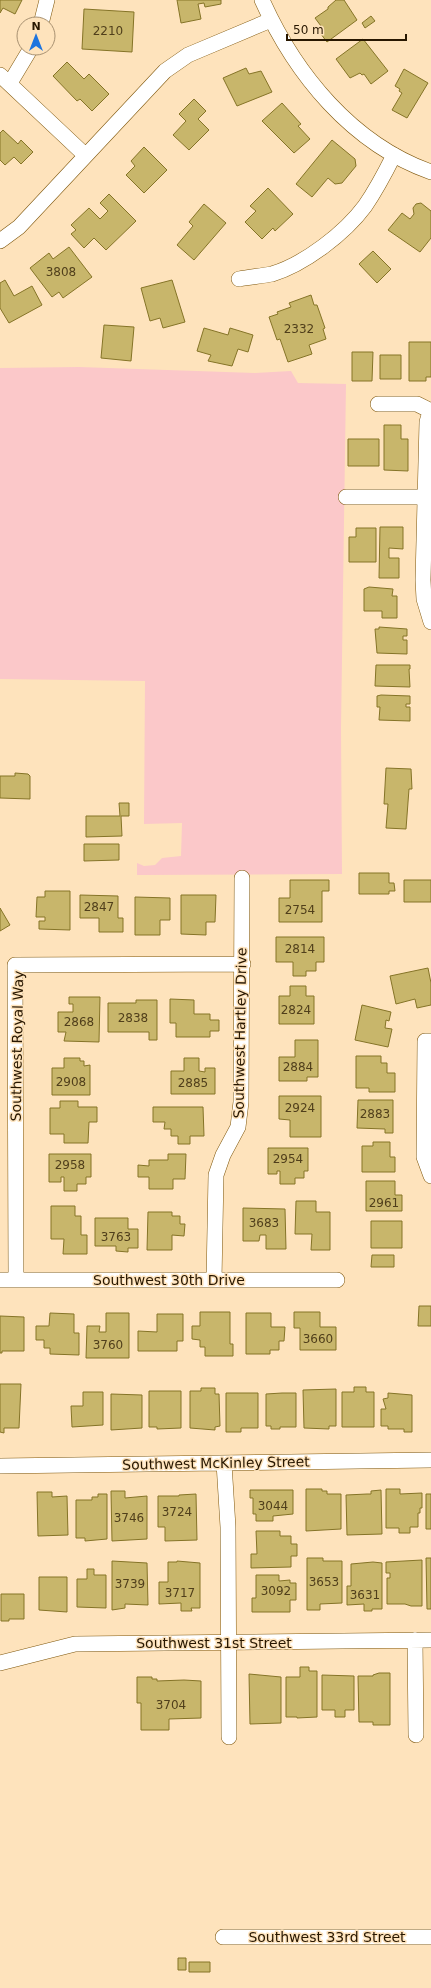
<svg xmlns="http://www.w3.org/2000/svg" width="431" height="1988" viewBox="0 0 431 1988" font-family="'DejaVu Sans',sans-serif">
	<style>
		.green { fill: #fbc8c9 }
		.building { fill: #c8b66b; stroke: #857427 }
		.lines { fill: none; stroke-linecap: round; stroke-linejoin: round }
		.street-casing { stroke: #7f570c; stroke-width: 16 }
		.street { stroke: #fff; stroke-width: 15 }
		.labels { text-anchor: middle; stroke-width: 3; stroke-linejoin: round; paint-order: stroke }
		.number-label { font-size: 12px; fill: #503f1b }
		.street-label { font-size: 14px; fill: #281700; stroke: #fee3bc }
	</style>
	<rect width="100%" height="100%" fill="#fee3bc"/>
	<path class="green" d="M79 367 255 373 291 371 298 383 346 384 341 728 342 874 137 875V863L144 866 155 865 162 858 181 856 182 823 144 824 145 681 0 679V368Z"/>
	<path class="building" d="M0 0H22L15 14 3 8 0 13Z
		M177 0H221V4L205 7 204 3 198 4 201 19 181 23Z
		M336 0H344L357 20 327 42 317 29 321 26 315 18 328 9V7Z
		M84 9 134 12 132 52 82 49Z
		M371 16 375 21 365 28 362 23Z
		M363 39 388 71 371 84 364 74 362 75 360 73 350 78 336 59Z
		M67 62 84 79 89 74 109 94 92 111 80 99 77 101 53 76Z
		M246 68 249 74 261 71 272 92 237 106 223 78Z
		M404 69 428 83 407 118 392 110 402 93 399 91 400 89 395 86Z
		M194 99 206 111 198 119 209 130 189 150 173 135 186 121 179 114Z
		M282 103 301 124 298 126 310 139 294 153 262 121Z
		M3 130 18 144 21 140 33 152 21 164 14 157 5 165 0 160V133Z
		M332 140 355 159 356 166 342 183 335 184 328 178 312 197 296 184Z
		M144 147 167 170 144 193 126 175 135 166 131 161Z
		M268 188 293 214 275 231 273 228 262 239 245 222 256 211 250 206Z
		M109 194 136 221 106 250 94 238 84 248 71 234 76 230 71 225 89 208 100 219 108 211 100 203Z
		M421 203 431 211V238L420 252 388 230 402 213 410 219 414 214 413 208 416 204Z
		M204 204 226 223 194 260 177 245 193 226 189 222Z
		M69 247 92 277 63 298 59 292 52 297 30 268 49 253 53 259Z
		M373 251 391 269 377 283 359 264Z
		M5 280 14 296 32 286 42 305 9 323 0 308V283Z
		M172 280 185 322 163 328 160 318 150 321 141 288Z
		M311 295 314 305H317L325 328 323 329 326 339 309 345 312 354 288 362 280 339 277 340 269 317 278 314 277 312 291 307 289 303Z
		M104 325 134 327 131 361 101 358Z
		M204 328 228 335 230 328 253 335 248 352 238 349 232 366 208 361 211 355 197 351Z
		M409 342H431V377H426V381H409Z
		M352 352H373L372 381H352Z
		M380 355H401V379H380Z
		M384 425H401V439H408V471L384 470Z
		M348 439H379V466H348Z
		M380 527H403V549L389 548V558H399V578H379Z
		M356 528H376V562H349V537H356Z
		M369 587 393 589 392 596H397V618H382V611H364V589Z
		M379 627 407 629V636H403V640H407V654L377 653 375 629H379Z
		M376 665H410V669H409L410 687 375 686Z
		M381 695 410 696V704H406V707H410V721L379 720 380 707H377V696Z
		M386 768 411 769 412 789H409L406 829 386 828 388 804H384Z
		M15 773 28 774 30 776V799L0 798V776H15Z
		M119 803H129V816H121L122 836 86 837V816H120Z
		M84 844H119V860L84 861Z
		M359 873H389V883H394L395 891H389V894H359Z
		M290 880H329V891H322V922H279V898H290Z
		M404 880H431V902H404Z
		M45 891H70V930L39 929V921H45V917H36L37 897H45Z
		M80 895 118 896V918H123V932H99V918H80Z
		M181 895H216L215 922H206V935L181 934Z
		M135 897 170 898V920H160V935H135Z
		M0 908 10 925 0 931Z
		M276 937H324V962H316V971H306V976H293V962H276Z
		M428 968 431 983V1005L417 1008 415 999 396 1004 390 976Z
		M290 986H306V996H314V1024H279V996H290Z
		M69 997H100L99 1042 64 1041 66 1032H58V1012H73V1004H69Z
		M170 999 194 1000V1014H210V1020H219V1031H210V1037H176V1023H170Z
		M136 1000H157V1040H149V1032H108V1003H136Z
		M362 1005 391 1012 389 1021 386 1020 385 1028 392 1029 388 1047 355 1040Z
		M295 1040H318V1077H307V1081H279V1057H295Z
		M356 1056H381V1063H387V1073H395V1092H369V1088H356Z
		M64 1058H80V1061H84V1066L90 1065V1095H52V1068H64Z
		M184 1058H199V1071L205 1072V1068H215V1094H171V1071H184Z
		M279 1096H321V1137H290V1120L279 1119Z
		M358 1100H393V1133H385V1129L357 1128Z
		M60 1101H78V1107H97V1122H89L88 1143H64V1134H50V1108H60Z
		M153 1107H203L204 1136H190V1144H178V1136H171V1129H164L165 1122H153Z
		M373 1142H390V1157H395V1172H362V1146H373Z
		M268 1148H308V1171H304V1178H295V1184H280V1171H277V1174H268Z
		M49 1154H91V1177H86V1184H77V1191H64V1177H61V1182H49Z
		M168 1154H186L185 1179H173V1189H149V1177H138V1165L149 1166V1160H168Z
		M366 1181H395V1195H402V1211H366Z
		M296 1201H316V1212H330V1250H311L312 1234H295Z
		M51 1206H75V1216H81V1235H87V1254H63L64 1239H51Z
		M243 1208 285 1209 286 1249H266V1235H260L259 1241H243Z
		M148 1212H172V1216H180V1224H185L184 1236 172 1235V1250H147Z
		M95 1218H128V1229H138V1248H128V1252L116 1251V1246H95Z
		M371 1221H402V1248H371Z
		M372 1255H394V1267H371Z
		M419 1306H431V1326H418Z
		M200 1312H230V1344H233V1356H205V1347H200V1340L192 1339V1326H200Z
		M294 1312H320V1327H336V1350H300V1328H294Z
		M50 1313 74 1314V1333H79V1355L50 1354V1348H44V1340H36V1326H49Z
		M106 1313H129V1358H86L87 1326H100L99 1332H106Z
		M246 1313H271V1327H285L284 1341H279V1350H270V1354H246Z
		M157 1314H183V1341H177V1351H138V1331L157 1332Z
		M0 1316 24 1317V1351H2V1353H0Z
		M0 1384H21L19 1428H4V1433L0 1432Z
		M354 1387H366V1392H374V1427H342V1392H354Z
		M201 1388H215V1394H219L220 1426 215 1427V1430L190 1428V1391H201Z
		M336 1389V1426H329V1429L304 1428 303 1390Z
		M149 1391H181V1428L157 1429V1427H149Z
		M83 1392H103V1425L72 1427 71 1406H83Z
		M226 1393H258V1428H241V1432H226Z
		M282 1393H296V1427H280V1429H271V1426H266V1394Z
		M388 1393 412 1395V1432H404V1429H388V1426H381V1409H386L383 1399 388 1398Z
		M111 1394 142 1395V1428L111 1430Z
		M306 1489H322V1491H327V1494H341V1529L306 1531Z
		M386 1489H400V1494L422 1493V1508H420V1513H418V1527H410V1533H399V1528H386Z
		M250 1490H293V1514L273 1516V1521H256V1514H253V1498H250Z
		M381 1490 382 1534 347 1535 346 1495 367 1494H371V1491Z
		M111 1491H125V1498L147 1496V1539L112 1541Z
		M37 1492H52V1497L67 1496 68 1535 38 1536Z
		M98 1494H107V1539L85 1541V1538H76V1500H92V1497H98Z
		M196 1494 197 1540 165 1541V1527H158V1496H179V1495Z
		M426 1494H431V1529H426Z
		M256 1531H280V1536H291V1544H297V1556H291V1567L251 1568V1554H257Z
		M307 1558H323V1561H342V1603L320 1604V1610H307Z
		M426 1558H431V1609H427Z
		M422 1560V1606H411L405 1604H387V1578H390V1573H386V1562Z
		M112 1561 147 1563 148 1605 125 1604V1608L112 1610Z
		M177 1561 200 1563V1608H191L192 1611H181V1603L159 1604V1582H168V1562H177Z
		M373 1562 382 1563V1609H372V1611H364V1604L347 1605V1586H351V1564Z
		M87 1569H94V1575H106V1608L77 1607V1579H87Z
		M256 1575H279V1581L290 1580V1583H296V1600H290V1612H252V1598H256Z
		M39 1577H67V1612L39 1610Z
		M1 1594H24V1619H9V1621H1Z
		M300 1667H309V1671H317V1717L297 1718V1717H286V1677H300Z
		M379 1673H390V1725H373V1722H359L358 1676H373V1675Z
		M249 1674 281 1677V1723L250 1724Z
		M322 1675 354 1676V1710H345V1717H335V1710H322Z
		M137 1677H152V1679H157V1681L184 1680 201 1681V1718L169 1719V1730H141V1703H137Z
		M178 1958H186V1970H178Z
		M189 1962H210V1972H189Z"/>
	<g class="lines">
		<defs>
			<path id="street" d="M262 0C295 74 352 144 431 172
				M41 24 47 0
				M0 75 85 155
				M10 83 31 48
				M0 241 19 227 165 71 188 55 271 20
				M239 279C250 277 261 276 272 274 305 264 345 233 365 206 376 190 385 173 394 155
				M378 404H417L431 411
				M430 412 427 422 423 580 424 599 431 622
				M346 497H431
				M431 1041H425L424 1157 431 1176
				M0 1280H337
				M16 1280 15 965 243 964
				M214 1280 216 1175 223 1155 238 1127 241 1102 242 878
				M224 1463 228 1527 229 1737
				M0 1466 431 1460
				M415 1640 416 1735
				M0 1663 75 1644 431 1640
				M223 1937H431"/>
		</defs>
		<use href="#street" class="street-casing"/>
		<use href="#street" class="street"/>
	</g>
	<g class="labels">
		<g class="number-label">
			<text x="108" y="35">2210</text>
			<text x="61" y="276">3808</text>
			<text x="299" y="333">2332</text>
			<text x="99" y="911">2847</text>
			<text x="300" y="914">2754</text>
			<text x="300" y="953">2814</text>
			<text x="296" y="1014">2824</text>
			<text x="133" y="1022">2838</text>
			<text x="79" y="1026">2868</text>
			<text x="298" y="1071">2884</text>
			<text x="71" y="1086">2908</text>
			<text x="193" y="1087">2885</text>
			<text x="300" y="1112">2924</text>
			<text x="375" y="1118">2883</text>
			<text x="288" y="1163">2954</text>
			<text x="70" y="1169">2958</text>
			<text x="384" y="1207">2961</text>
			<text x="264" y="1227">3683</text>
			<text x="116" y="1241">3763</text>
			<text x="318" y="1343">3660</text>
			<text x="108" y="1349">3760</text>
			<text x="273" y="1510">3044</text>
			<text x="177" y="1516">3724</text>
			<text x="129" y="1522">3746</text>
			<text x="324" y="1586">3653</text>
			<text x="130" y="1588">3739</text>
			<text x="276" y="1595">3092</text>
			<text x="180" y="1597">3717</text>
			<text x="365" y="1599">3631</text>
			<text x="171" y="1709">3704</text>
		</g>
		<g class="street-label">
			<text transform="translate(240 1033) rotate(-89)" y="5">Southwest Hartley Drive</text>
			<text transform="translate(17 1046) rotate(-89)" y="5">Southwest Royal Way</text>
			<text x="169" y="1285">Southwest 30th Drive</text>
			<text transform="translate(216 1463) rotate(-1)" y="5">Southwest McKinley Street</text>
			<text x="214" y="1648">Southwest 31st Street</text>
			<text x="327" y="1942">Southwest 33rd Street</text>
		</g>
	</g>
	<g transform="translate(36 36)"><circle r="19" fill="#fee3bc" stroke="#a89171"/>
	<path d="M0-3L7 15L0 10L-7 15Z" fill="#1e74de"/>
	<text y="-6" font-size="11" font-weight="bold" text-anchor="middle" fill="#281700">N</text>
	</g>
	<path d="M287 34v6h119v-6" fill="none" stroke="#281700" stroke-width="2"/>
	<text x="293" y="34" font-size="12" fill="#281700" stroke="#fee3bc" stroke-width="3" paint-order="stroke">50 m</text>
</svg>
